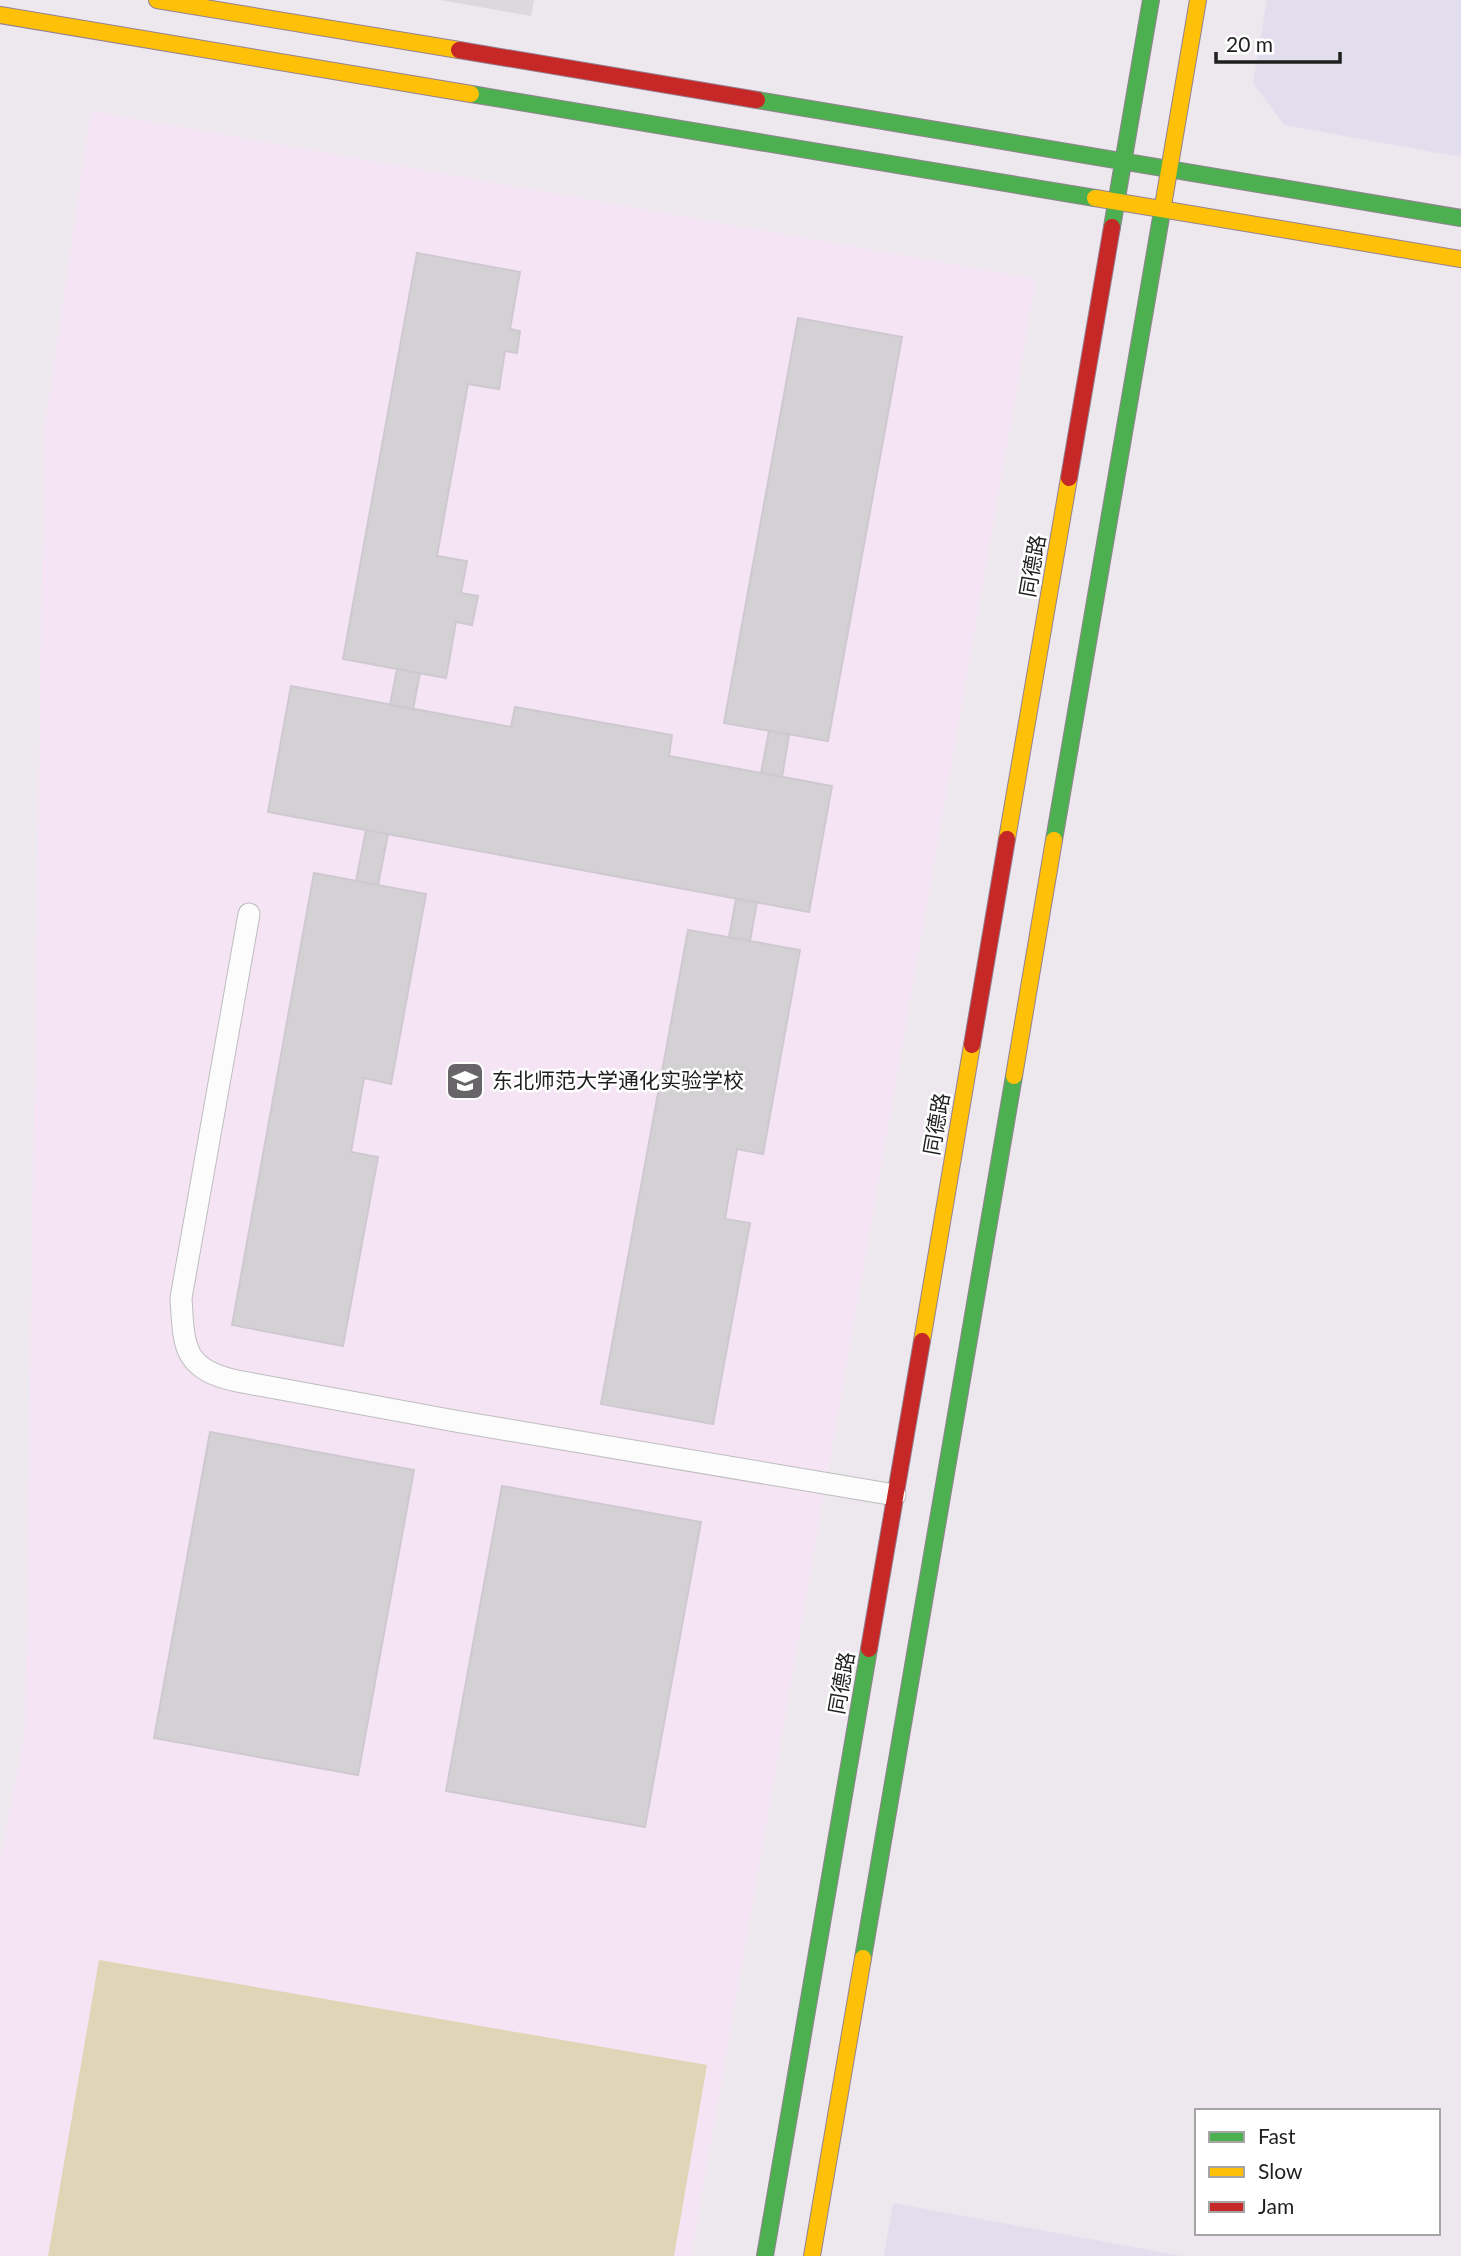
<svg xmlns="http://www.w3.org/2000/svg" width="1461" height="2256" viewBox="0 0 1461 2256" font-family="Lato,'Noto Sans SC',sans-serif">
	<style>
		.residential { fill: #dbd9dc }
		.commercial { fill: #e3deee }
		.education { fill: #f5e4f3 }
		.pitch { fill: #e1d5b7 }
		.building { fill: #d4d1d5; stroke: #cec9d0; stroke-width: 2 }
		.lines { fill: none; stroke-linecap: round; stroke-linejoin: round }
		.lane-casing { stroke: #bebdbf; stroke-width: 23 }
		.fast-casing { stroke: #958191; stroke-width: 18 }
		.slow-casing { stroke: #958191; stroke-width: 18 }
		.jam-casing { stroke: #958191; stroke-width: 18 }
		.lane { stroke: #fcfcfc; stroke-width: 21 }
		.fast { stroke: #4caf50; stroke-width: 16 }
		.slow { stroke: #ffc107; stroke-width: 16 }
		.jam { stroke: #c62828; stroke-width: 16 }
		.labels { text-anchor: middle; stroke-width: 5; stroke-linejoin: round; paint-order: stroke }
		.street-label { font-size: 21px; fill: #1f1f1f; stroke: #fff }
		.poi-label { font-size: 21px; fill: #1f1f1f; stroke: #fff; text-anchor: start }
	</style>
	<rect width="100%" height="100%" fill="#ece8ed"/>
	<path class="residential" d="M440 0H534L531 16Z"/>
	<path class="commercial" d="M1267 0H1461V157L1284 125 1253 83Z
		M893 2203 1182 2256H884Z"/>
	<path class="education" d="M91 111 1036 279 691 2256H0V1862L25 1730 44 432Z"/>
	<path class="pitch" d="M99 1960 707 2065 674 2256H48Z"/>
	<path class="building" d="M417 253 520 272 510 329 520 331 517 353 505 351 499 389 468 384 437 556 467 561 461 593 478 596 472 625 456 622 446 678 343 659Z
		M798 318 902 337 828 741 724 723Z
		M397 669 420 673 413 709 390 705Z
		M291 686 511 727 515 707 672 735 669 756 832 786 809 912 268 812Z
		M769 731 789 735 782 777 761 773Z
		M366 830 388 834 378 885 356 881Z
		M314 873 426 894 391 1084 364 1078 351 1152 378 1157 343 1346 232 1325Z
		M736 899 757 902 750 941 729 937Z
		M688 930 800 950 763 1154 737 1149 725 1219 750 1223 713 1424 601 1404Z
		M210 1432 414 1470 358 1775 154 1738Z
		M502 1486 701 1522 645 1827 446 1791Z"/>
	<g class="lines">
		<defs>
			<path id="lane" d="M249 914 181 1298C184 1346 182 1369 237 1381L455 1421 895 1495"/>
			<path id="fast" d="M471 94 1095 198
				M757 100 1461 218
				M1112 227 1151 0
				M1054 840 1164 200
				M863 1958 1014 1076
				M765 2256 869 1649"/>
			<path id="slow" d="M157 0 459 50
				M0 15 471 94
				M1095 198 1461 259
				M1164 200 1198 0
				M1007 839 1069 478
				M1014 1076 1054 840
				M922 1341 972 1045
				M812 2256 863 1958"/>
			<path id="jam" d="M459 50 757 100
				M1069 478 1112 227
				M972 1045 1007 839
				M869 1649 922 1341"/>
		</defs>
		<use href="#lane" class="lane-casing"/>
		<use href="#fast" class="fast-casing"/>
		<use href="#slow" class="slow-casing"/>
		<use href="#jam" class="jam-casing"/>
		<use href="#lane" class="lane"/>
		<use href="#fast" class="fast"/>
		<use href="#slow" class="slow"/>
		<use href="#jam" class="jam"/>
	</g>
	<defs>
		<symbol id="school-square" viewBox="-11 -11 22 22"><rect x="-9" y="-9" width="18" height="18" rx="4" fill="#676567" stroke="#fff"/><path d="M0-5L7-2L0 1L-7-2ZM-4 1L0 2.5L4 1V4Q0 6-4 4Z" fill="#fff"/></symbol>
	</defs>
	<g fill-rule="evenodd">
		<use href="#school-square" x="443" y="1059" width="44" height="44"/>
	</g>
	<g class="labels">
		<g class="street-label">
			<text transform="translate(1033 566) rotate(-80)" y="7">同德路</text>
			<text transform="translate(937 1124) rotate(-80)" y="7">同德路</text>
			<text transform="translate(842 1683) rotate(-80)" y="7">同德路</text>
		</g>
		<g class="poi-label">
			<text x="492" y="1088">东北师范大学通化实验学校</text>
		</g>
	</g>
	<rect x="1195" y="2109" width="245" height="126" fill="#ffffff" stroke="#a5a5a5" stroke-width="2"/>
	<rect x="1209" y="2132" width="35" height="10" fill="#4caf50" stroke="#a5a5a5" stroke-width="2"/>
	<text x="1258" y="2144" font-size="21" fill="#1f1f1f">Fast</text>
	<rect x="1209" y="2167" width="35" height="10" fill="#ffc107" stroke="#a5a5a5" stroke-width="2"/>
	<text x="1258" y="2179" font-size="21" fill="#1f1f1f">Slow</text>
	<rect x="1209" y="2202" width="35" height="10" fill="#c62828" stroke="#a5a5a5" stroke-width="2"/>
	<text x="1258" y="2214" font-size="21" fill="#1f1f1f">Jam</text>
	<path d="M1216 52v10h124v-10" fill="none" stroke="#1f1f1f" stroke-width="3.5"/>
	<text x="1226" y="52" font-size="21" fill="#1f1f1f" stroke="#ffffff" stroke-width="5" paint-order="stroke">20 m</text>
</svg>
